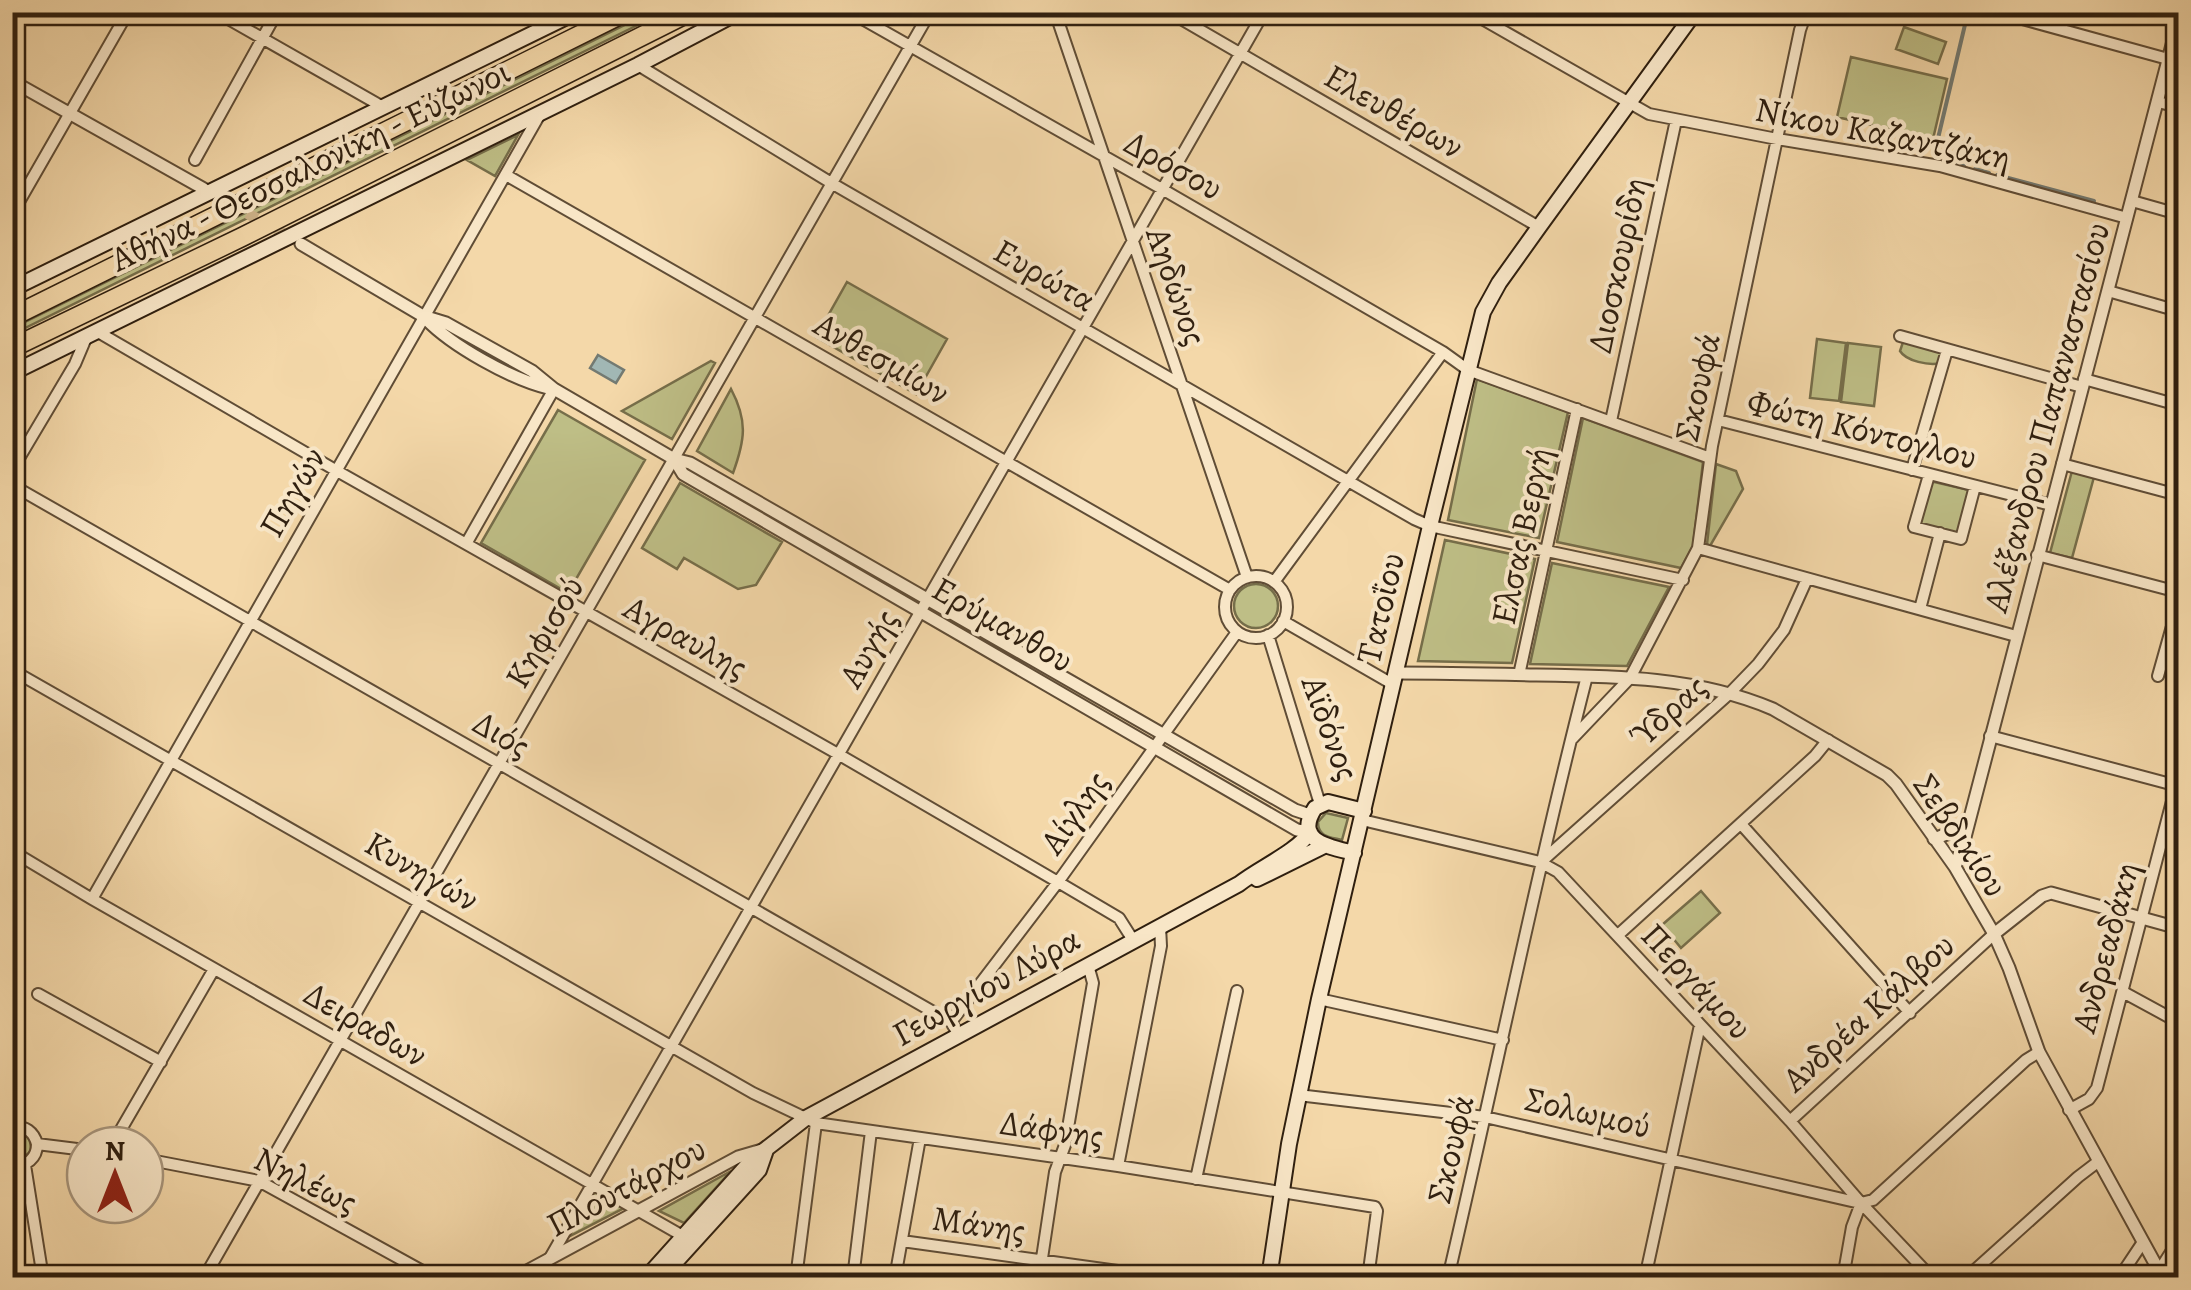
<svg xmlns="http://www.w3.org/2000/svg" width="2191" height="1290" viewBox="0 0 2191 1290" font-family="Alegreya,serif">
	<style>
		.green { fill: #bebe86; stroke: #766e4a; stroke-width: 2.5 }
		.water { fill: #a1b7b4; stroke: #737a72; stroke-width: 2.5 }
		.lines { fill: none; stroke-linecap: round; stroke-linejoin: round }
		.stream { stroke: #737a72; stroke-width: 4 }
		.tertiary-tunnel { stroke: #cdb38a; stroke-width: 11; stroke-dasharray: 11 5.5; stroke-linecap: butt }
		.minor-casing { stroke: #604d36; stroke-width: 14 }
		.tertiary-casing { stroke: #604d36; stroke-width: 15 }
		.secondary-casing { stroke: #2f1f0f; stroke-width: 18 }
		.motorway-casing { stroke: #2f1f0f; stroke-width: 21 }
		.minor { stroke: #f8e6c7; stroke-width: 10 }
		.tertiary { stroke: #f8e6c7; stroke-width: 11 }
		.secondary { stroke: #f8e6c7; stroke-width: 14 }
		.motorway { stroke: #f4d8a9; stroke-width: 18 }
		.labels { text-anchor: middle; stroke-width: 8; stroke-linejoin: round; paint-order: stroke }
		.street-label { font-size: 35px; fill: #2f1f0f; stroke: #f8e6c7 }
	</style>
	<rect width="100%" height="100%" fill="#f4d8a9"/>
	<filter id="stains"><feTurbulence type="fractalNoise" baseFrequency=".002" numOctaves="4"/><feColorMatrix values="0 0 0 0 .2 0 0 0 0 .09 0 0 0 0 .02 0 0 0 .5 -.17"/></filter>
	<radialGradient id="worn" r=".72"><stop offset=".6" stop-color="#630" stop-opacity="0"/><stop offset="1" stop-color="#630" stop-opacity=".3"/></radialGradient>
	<path class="green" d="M649 13H662L13 334V328Z
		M1879 13 1964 12V13L1961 24 1909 16 1906 23Z
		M1904 27 1946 42 1938 64 1896 49Z
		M1851 57 1947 79 1933 139 1837 117Z
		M518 135 495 176 467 160Z
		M847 282 947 339 916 394 816 337Z
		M1817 339 1846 343 1839 401 1810 398Z
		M1903 342 1942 352 1941 363C1929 366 1906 361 1900 351Z
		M1848 343 1881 347 1874 406 1841 402Z
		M711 361 715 363 672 439 622 411Z
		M1477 379 1568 412 1539 538 1448 520Z
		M731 389C748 421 745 440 733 473L697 451Z
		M558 410 645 460 568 593 481 543Z
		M1583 418 1703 462 1693 546 1681 568 1557 542Z
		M1716 464 1736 471 1743 489 1710 546 1707 544Z
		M2072 471 2094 477 2072 558 2050 553Z
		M1930 481 1969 490 1959 535 1919 525Z
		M680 483 782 542 756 585 738 589 684 558 677 569 642 548Z
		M1445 540 1535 559 1512 663 1418 661Z
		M1552 563 1669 587 1627 666 1530 664Z
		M1234 606a22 22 0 1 1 44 0a22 22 0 1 1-44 0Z
		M1326 813 1348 818 1342 840C1330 837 1318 837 1318 822Z
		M1701 891 1720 913 1681 948 1662 925Z
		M17 1131C28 1134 31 1139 31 1151L24 1157 15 1158 13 1157V1134Z
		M731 1171 684 1223 659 1211Z
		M592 1187 624 1208 566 1238Z"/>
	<path class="water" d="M598 355 624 370 616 383 590 368Z"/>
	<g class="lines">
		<path class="stream" d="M1935 151 1968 12
			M1956 164 1964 166
			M1975 169 1989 173
			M1997 175 2094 201"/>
		<path class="tertiary-tunnel" d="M204 189 293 239"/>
		<defs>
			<path id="minor" d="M216 12 383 107
				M537 12 556 23
				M850 12 1162 189 1443 352 1468 370 1710 458
				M1055 12 1247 577
				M1169 12 1539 227
				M1470 12 1649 114 1777 139 1940 166 2127 218
				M1997 12 2168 59
				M638 65 833 184 1414 519 1430 526 1683 580
				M2158 102 2178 107
				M195 160 277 12
				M506 175 1230 590
				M2132 201 2178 214
				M12 214 128 12
				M2108 291 2178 311
				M98 332 337 471 838 754 1058 882 1119 918 1133 940
				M1900 336 2082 387
				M2084 379 2178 405
				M1718 420 2051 505
				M1611 421 1676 120
				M2062 464 2178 495
				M12 470 75 364 86 338
				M1912 470 1947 350
				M1929 475 1914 527 1961 539 1975 486
				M12 485C325 665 640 841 951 1022L959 1035
				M466 544 554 389
				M1698 548 2016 636
				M2037 555 2178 592
				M1225 607a31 31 0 1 1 62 0a31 31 0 1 1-62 0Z
				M1274 582 1443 352
				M1920 609 1940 533
				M1283 621 1394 685
				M1268 635 1320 804
				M12 670 753 1093 816 1123 1118 1166 1375 1207 1377 1211 1368 1278
				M1519 675 1577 409
				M2158 676 2178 605
				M1990 736 2178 786
				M1571 740 1630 678 1698 548 1712 446 1800 30 1805 16 1810 12
				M1362 820 1540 862 1558 872 1790 1121 1861 1203 1932 1278
				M1741 824 1910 1013
				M12 851 92 899 688 1239
				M1541 862 1729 694 1758 664 1784 630 1807 579
				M92 899 540 114
				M1618 935 1815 756 1828 740
				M2123 992 2178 1022
				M38 994 161 1062
				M1319 999 1503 1040
				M951 1022 1058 882 1237 632
				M12 1095 17 1126
				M1298 1095 1485 1117 1860 1203
				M2069 1110 2089 1099 2097 1088 2176 786
				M1790 1121 1994 934
				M12 1127C25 1125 34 1132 37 1144 37 1158 27 1167 12 1165
				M37 1144 85 1150
				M112 1145 214 969
				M2178 1148V1165
				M145 1159 259 1181 435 1278
				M25 1165 43 1278
				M1118 1166 1161 946 1160 926
				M1196 1179 1237 991
				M1861 1203 1873 1200 2026 1060 2039 1052
				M902 1241 1168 1278
				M550 1258 1264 12
				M2159 1271 2178 1241
				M204 1278 930 12
				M796 1278 816 1123
				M853 1278 871 1131
				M895 1278 920 1138
				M1039 1278 1055 1172 1065 1145 1093 983 1088 965
				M1448 1278C1495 1077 1536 875 1587 676
				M1645 1278 1700 1025
				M1843 1278 1852 1227 1861 1203
				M1966 1278 2078 1177 2099 1161
				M2119 1278 2143 1242"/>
			<path id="tertiary" d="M12 81 204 189
				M301 244 423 316 446 323 532 371 554 389 674 459 690 463 1295 810 1310 815
				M426 319C452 346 511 379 548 388
				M674 459 683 474 1297 830 1310 832
				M1396 673C1443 673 1490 674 1536 675 1616 676 1698 677 1773 709L1887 775 1896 784 1955 867 1994 934 2009 968 2039 1052 2163 1278
				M1934 839 1967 826
				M1955 867 1965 837 2178 22
				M1994 934 2042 896 2051 893 2178 928
				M514 1278 738 1157 762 1150"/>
			<path id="secondary" d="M12 289 577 12
				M12 373 638 65 739 12
				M1354 853C1331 847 1293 842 1315 808L1328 802 1364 811
				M1257 879 1324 846
				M646 1278 753 1159 806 1118 1239 884C1259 868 1297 852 1310 832
				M661 1278 759 1170 766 1150
				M1269 1278 1289 1144 1319 999 1430 526 1483 312 1499 283 1539 227 1695 12"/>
			<path id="motorway" d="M12 317 626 12
				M12 348 242 237 690 12"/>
		</defs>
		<use href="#minor" class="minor-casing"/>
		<use href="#tertiary" class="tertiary-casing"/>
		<use href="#secondary" class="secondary-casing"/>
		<use href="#motorway" class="motorway-casing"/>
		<use href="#minor" class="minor"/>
		<use href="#tertiary" class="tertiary"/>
		<use href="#secondary" class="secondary"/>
		<use href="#motorway" class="motorway"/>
	</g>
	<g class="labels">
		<g class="street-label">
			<text transform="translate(1394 111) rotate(30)" y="12">Ελευθέρων</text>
			<text transform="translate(1883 133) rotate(11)" y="12">Νίκου Καζαντζάκη</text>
			<text transform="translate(310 165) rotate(-26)" y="12">Αθήνα - Θεσσαλονίκη - Εύζωνοι</text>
			<text transform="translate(1174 165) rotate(29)" y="12">Δρόσου</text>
			<text transform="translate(1617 265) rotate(-78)" y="12">Διοσκουρίδη</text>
			<text transform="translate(1045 275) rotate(30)" y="12">Ευρώτα</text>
			<text transform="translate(1177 286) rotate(71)" y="12">Αηδώνος</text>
			<text transform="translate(882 358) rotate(30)" y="12">Ανθεσμίων</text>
			<text transform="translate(1697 387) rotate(-78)" y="12">Σκουφά</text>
			<text transform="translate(2046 417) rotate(-75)" y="12">Αλέξανδρου Παπαναστασίου</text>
			<text transform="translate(1862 429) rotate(14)" y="12">Φώτη Κόντογλου</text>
			<text transform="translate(292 492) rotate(-60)" y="12">Πηγών</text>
			<text transform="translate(1521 536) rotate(-78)" y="12">Ελσας Βεργή</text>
			<text transform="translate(1380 608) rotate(-77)" y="12">Τατοΐου</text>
			<text transform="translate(1003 624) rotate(30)" y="12">Ερύμανθου</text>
			<text transform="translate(544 632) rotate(-60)" y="12">Κηφισού</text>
			<text transform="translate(686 637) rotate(29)" y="12">Αγραυλης</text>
			<text transform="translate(868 648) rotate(-60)" y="12">Αυγής</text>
			<text transform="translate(1668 711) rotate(-42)" y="12">Ύδρας</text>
			<text transform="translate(1331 728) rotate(70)" y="12">Αϊδόνος</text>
			<text transform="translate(502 734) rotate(30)" y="12">Διός</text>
			<text transform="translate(1074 812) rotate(-55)" y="12">Αίγλης</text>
			<text transform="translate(1961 835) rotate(56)" y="12">Σεβδικίου</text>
			<text transform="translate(422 871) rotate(30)" y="12">Κυνηγών</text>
			<text transform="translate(2105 947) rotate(-75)" y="12">Ανδρεαδάκη</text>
			<text transform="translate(1697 981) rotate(47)" y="12">Περγάμου</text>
			<text transform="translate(986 986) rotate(-29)" y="12">Γεωργίου Λύρα</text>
			<text transform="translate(1868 1012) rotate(-42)" y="12">Ανδρέα Κάλβου</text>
			<text transform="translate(366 1024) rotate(30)" y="12">Δειραδων</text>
			<text transform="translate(1588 1112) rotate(13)" y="12">Σολωμού</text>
			<text transform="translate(1052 1129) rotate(8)" y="12">Δάφνης</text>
			<text transform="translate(1450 1149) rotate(-77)" y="12">Σκουφά</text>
			<text transform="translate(306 1180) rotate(26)" y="12">Νηλέως</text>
			<text transform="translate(626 1186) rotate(-28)" y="12">Πλουτάρχου</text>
			<text transform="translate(979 1224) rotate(8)" y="12">Μάνης</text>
		</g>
	</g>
	<rect width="2191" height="1290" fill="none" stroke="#f4d8a9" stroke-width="50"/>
	<rect x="15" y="15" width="2161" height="1260" fill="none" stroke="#2f1f0f" stroke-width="5"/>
	<rect x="25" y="25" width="2141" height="1240" fill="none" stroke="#2f1f0f" stroke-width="2.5"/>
	<g transform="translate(115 1175)"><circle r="48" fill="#f8e6c7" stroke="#a8967d" stroke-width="2.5"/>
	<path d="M0-8L18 38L0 25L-18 38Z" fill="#8f2418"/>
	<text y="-15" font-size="28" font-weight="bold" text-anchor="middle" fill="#2f1f0f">N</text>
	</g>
	<rect width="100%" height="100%" filter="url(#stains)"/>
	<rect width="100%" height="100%" fill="url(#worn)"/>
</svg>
